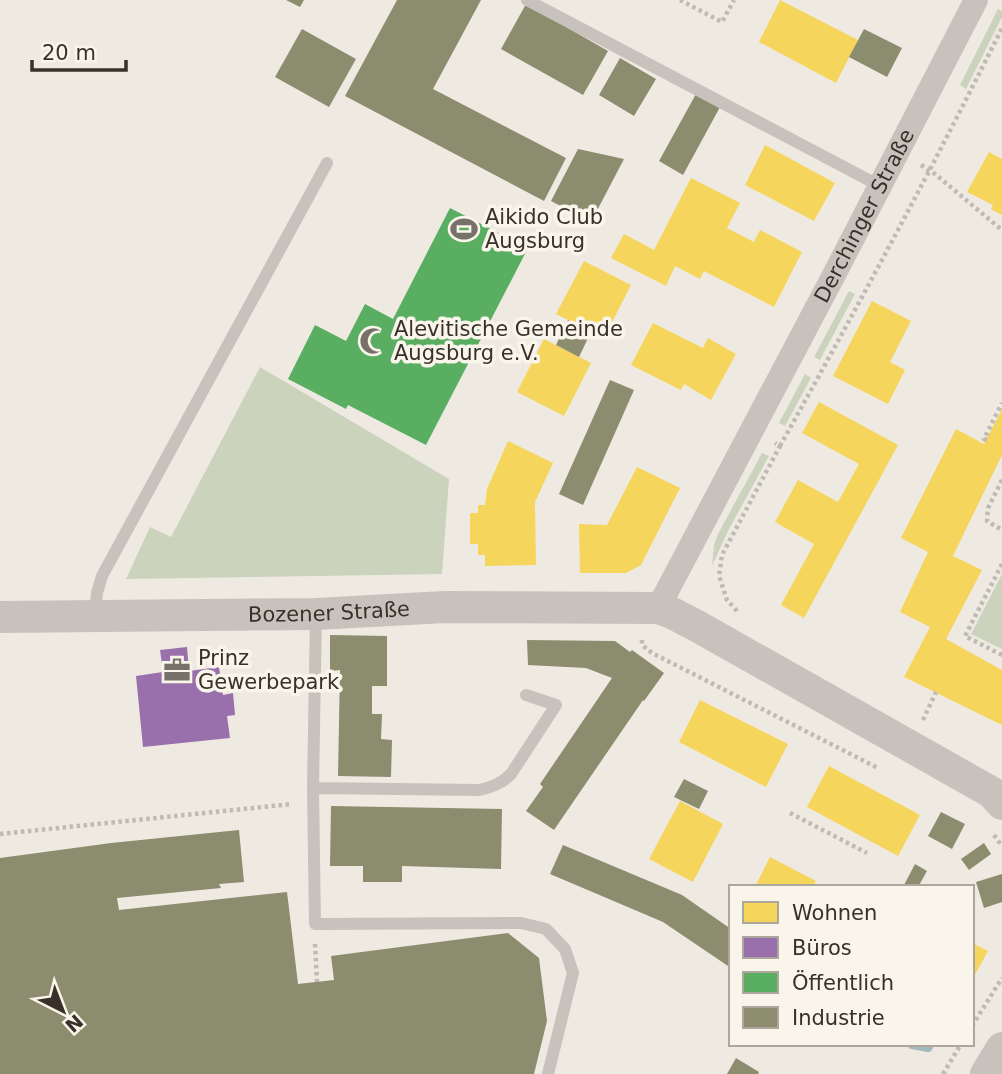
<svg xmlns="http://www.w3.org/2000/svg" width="1002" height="1074" viewBox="0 0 1002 1074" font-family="'DejaVu Sans',sans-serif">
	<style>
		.green { fill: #ccd3bd }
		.homes { fill: #f6d55c }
		.offices { fill: #9970ab }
		.public { fill: #5aae61 }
		.industry { fill: #8c8c6e }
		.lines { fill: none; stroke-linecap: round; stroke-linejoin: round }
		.stream { stroke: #a0babe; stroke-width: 10 }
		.path { stroke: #bfbab4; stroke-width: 4.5; stroke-dasharray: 3.5 3.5; stroke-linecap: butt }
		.service { stroke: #c7c2bb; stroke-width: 12 }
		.minor { stroke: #c7c2bb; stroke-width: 24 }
		.tertiary { stroke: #c7c2bb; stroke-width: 32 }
		.labels { text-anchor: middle; stroke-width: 7; stroke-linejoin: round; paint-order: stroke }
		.street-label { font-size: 21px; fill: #383029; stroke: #f9f5eb }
		.poi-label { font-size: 21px; fill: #383029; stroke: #f9f5eb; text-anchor: start }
	</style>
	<rect width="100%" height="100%" fill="#eeeae2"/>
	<path class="green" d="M998 9 1002 11V17L966 89 960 85Z
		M849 291 855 294 820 360 814 357Z
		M260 367 449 479 442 574 126 579 150 527 171 537Z
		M805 374 811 378 785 426 779 423Z
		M762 453 769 456 728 531 712 566 714 545 718 534Z
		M1002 574V649L971 634Z"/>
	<path class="homes" d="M780 0 858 40 836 83 759 42Z
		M765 145 835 183 814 221 745 185Z
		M989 152 1002 159V215L991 209 993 205 967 192Z
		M691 178 740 203 727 228 754 242 760 230 802 252 774 307 704 271 700 279 675 266 666 286 611 258 624 234 654 250Z
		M584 261 631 285 604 338 556 314Z
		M872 301 911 321 890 362 905 370 888 404 833 376Z
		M653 323 703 348 708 338 736 354 711 400 684 384 681 390 631 365Z
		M544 339 591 363 564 416 517 392Z
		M819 402 898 445 804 618 781 605 814 544 775 522 798 480 838 502 859 464 802 433Z
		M1002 409V455L953 556 982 570 946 639 1002 670V725L904 677 930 627 900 612 928 552 901 538 956 429 984 444Z
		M508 441 553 463 535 502 536 565 485 566V555H478V544H470V513H478V505H485L487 489Z
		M637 467 680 488 641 565 626 573H580L579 524 607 525Z
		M700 700 788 744 766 787 679 742Z
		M829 766 920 815 898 856 807 807Z
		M680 801 723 824 693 882 649 859Z
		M770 857 816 881 812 887H755Z
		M972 943 988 951 972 980Z"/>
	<path class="offices" d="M187 647 189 671 219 667 223 695 233 693 235 715 227 716 230 738 143 747 136 676 163 672 160 650Z"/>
	<path class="public" d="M450 208 528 248 426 445 348 405 346 409 288 379 315 325 346 341 365 304 393 319Z"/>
	<path class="industry" d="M286 0H304L300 7Z
		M397 0H481L433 89 566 158 544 201 345 96Z
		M526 4 608 51 583 95 501 49Z
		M302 29 356 59 329 107 275 77Z
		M864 29 902 48 887 77 849 57Z
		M620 58 656 79 634 116 599 95Z
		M696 94 720 107 683 175 659 161Z
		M578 149 624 159 591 222 551 201Z
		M568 320 591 332 579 357 556 345Z
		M610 380 634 390 583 505 559 494Z
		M330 635 387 636V686H372V714H382L381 739 392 740 391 777 338 776 340 670 330 671Z
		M527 640 615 641 630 652 632 650 664 673 644 701 643 700 554 830 526 811 543 787 540 784 612 678 586 668 528 665Z
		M684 779 708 791 699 809 674 797Z
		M331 806 502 809 501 869 402 866V882H363V866H330Z
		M941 812 965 824 952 849 928 836Z
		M239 830 244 882 219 884 221 888 117 898 119 910 287 892 298 984 334 980 331 956 508 933 539 958 547 1021 534 1074H0V858L111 843Z
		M984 843 991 854 969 870 961 859Z
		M563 845 682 895 731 929V968L663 922 550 874Z
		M915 864 927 871 918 887H903Z
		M1002 874V902L984 908 976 882Z
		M736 1058 759 1072 758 1074H727Z"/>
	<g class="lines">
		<path class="stream" d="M912 1044 928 1047"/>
		<path class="path" d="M680 0 722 22 734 0
			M921 165 935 174 1002 230
			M987 440 984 439 1002 403
			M780 446C857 308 932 169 1002 28
			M1002 480 988 508 987 521 1002 530
			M1002 564 965 636 1002 655
			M737 611 727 600 719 576 722 555 780 446 775 443
			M642 640V645L652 653 878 768
			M923 720 936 692
			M790 813 867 853
			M0 834 292 804
			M994 835 1002 846
			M315 944 317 982
			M972 1026 1002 978
			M943 1074 961 1044"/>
		<path class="service" d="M527 0 880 186
			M316 614 313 788 315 924 521 923 546 929 565 949 573 973 548 1074
			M95 616 97 593 102 576 327 163
			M313 788 479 790C492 787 501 784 511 774L556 705 526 695"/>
		<path class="minor" id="s1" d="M658 608 836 271 976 0"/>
		<g class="tertiary">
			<path id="s2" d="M0 617 316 614 445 607 658 608 672 613 697 626 991 792 1002 804"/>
			<path d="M986 1074 1002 1048"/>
		</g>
	</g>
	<defs>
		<symbol id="stadium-bare" viewBox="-9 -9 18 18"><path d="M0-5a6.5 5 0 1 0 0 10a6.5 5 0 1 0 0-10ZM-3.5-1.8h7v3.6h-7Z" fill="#78716a" stroke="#f9f5eb" stroke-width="2.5" paint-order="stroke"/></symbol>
		<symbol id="mosque-bare" viewBox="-9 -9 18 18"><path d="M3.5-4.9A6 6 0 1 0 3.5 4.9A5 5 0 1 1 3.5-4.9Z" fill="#78716a" stroke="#f9f5eb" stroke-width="2.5" paint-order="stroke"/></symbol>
		<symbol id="office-bare" viewBox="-9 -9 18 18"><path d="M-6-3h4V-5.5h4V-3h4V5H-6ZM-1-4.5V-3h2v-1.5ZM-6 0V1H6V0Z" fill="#78716a" stroke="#f9f5eb" stroke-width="2.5" paint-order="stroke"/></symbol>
	</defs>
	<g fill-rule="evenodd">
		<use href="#stadium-bare" x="445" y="210" width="38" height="38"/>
		<use href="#mosque-bare" x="354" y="322" width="38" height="38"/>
		<use href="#office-bare" x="158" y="651" width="38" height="38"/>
	</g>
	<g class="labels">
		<g class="street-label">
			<text dy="7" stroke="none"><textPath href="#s1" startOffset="443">Derchinger Straße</textPath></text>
			<text dy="7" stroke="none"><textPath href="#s2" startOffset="329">Bozener Straße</textPath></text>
		</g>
		<g class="poi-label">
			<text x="485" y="224">Aikido Club<tspan x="485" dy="24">Augsburg</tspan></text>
			<text x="394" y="336">Alevitische Gemeinde<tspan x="394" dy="24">Augsburg e.V.</tspan></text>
			<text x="198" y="665">Prinz<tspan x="198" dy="24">Gewerbepark</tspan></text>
		</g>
	</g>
	<rect x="729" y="885" width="245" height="161" fill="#f9f5eb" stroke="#aca69d" stroke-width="2"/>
	<rect x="743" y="902" width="35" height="21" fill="#f6d55c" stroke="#aca69d" stroke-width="2"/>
	<text x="792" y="920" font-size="21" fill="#383029">Wohnen</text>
	<rect x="743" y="937" width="35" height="21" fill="#9970ab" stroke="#aca69d" stroke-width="2"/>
	<text x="792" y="955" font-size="21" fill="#383029">Büros</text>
	<rect x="743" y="972" width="35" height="21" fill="#5aae61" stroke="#aca69d" stroke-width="2"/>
	<text x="792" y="990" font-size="21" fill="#383029">Öffentlich</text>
	<rect x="743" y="1007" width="35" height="21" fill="#8c8c6e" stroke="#aca69d" stroke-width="2"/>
	<text x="792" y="1025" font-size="21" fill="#383029">Industrie</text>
	<g transform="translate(63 1011) rotate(138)" stroke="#f9f5eb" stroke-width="5" paint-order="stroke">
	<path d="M0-5L12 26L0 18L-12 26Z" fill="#383029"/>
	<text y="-10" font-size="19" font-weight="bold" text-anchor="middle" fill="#383029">N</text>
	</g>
	<path d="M32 60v10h94v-10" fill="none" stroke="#383029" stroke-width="3.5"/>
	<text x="42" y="60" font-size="21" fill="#383029" stroke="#f9f5eb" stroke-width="5" paint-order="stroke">20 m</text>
</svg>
